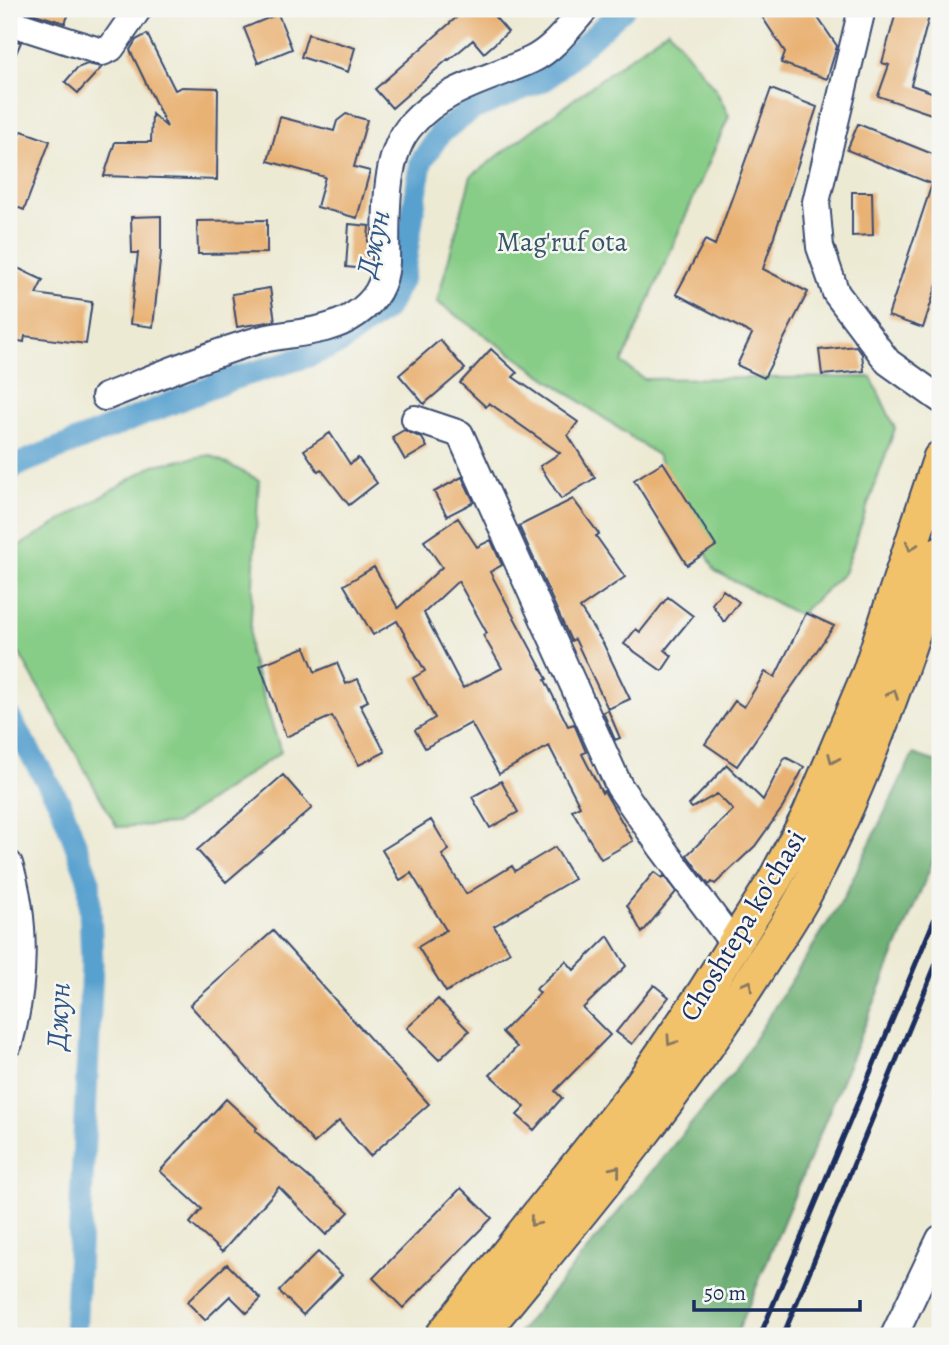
<svg xmlns="http://www.w3.org/2000/svg" width="949" height="1345" viewBox="0 0 949 1345" font-family="Alegreya,serif">
	<style>
		.green { fill: #88cd87; stroke: #527e72; stroke-width: 2 }
		.forest { fill: #6eb074; stroke: #447069; stroke-width: 2 }
		.lines { fill: none; stroke-linecap: round; stroke-linejoin: round }
		.canal { stroke: #59a1cf; stroke-width: 23 }
		.building { fill: #e9b275; fill-rule: evenodd }
		.minor-casing { stroke: #3a4b70; stroke-width: 30 }
		.major-casing { stroke: #3a4b70; stroke-width: 37 }
		.minor { stroke: #fff; stroke-width: 26 }
		.major { stroke: #f2c26a; stroke-width: 33 }
		.rail { stroke: #1b2f5e; stroke-width: 5 }
		.oneway { stroke: #867864 }
		.labels { text-anchor: middle; stroke-width: 5; stroke-linejoin: round; paint-order: stroke }
		.park-label { font-size: 28px; fill: #365668; stroke: #f6f6f2 }
		.street-label { font-size: 28px; fill: #1b2f5e; stroke: #f6f6f2 }
		.water-label { font-size: 30px; font-style: italic; fill: #315786; stroke: #f6f6f2 }
	</style>
	<rect width="100%" height="100%" fill="#f6f6f2"/>
	<filter id="ink" filterUnits="userSpaceOnUse"><feTurbulence type="fractalNoise" baseFrequency=".0143" numOctaves="2"/><feDisplacementMap in="SourceGraphic" scale="14" xChannelSelector="R" yChannelSelector="G"/><feConvolveMatrix kernelMatrix="1 2 1 2 8 2 1 2 1" color-interpolation-filters="sRGB"/></filter>
	<filter id="wash" filterUnits="userSpaceOnUse"><feTurbulence type="fractalNoise" baseFrequency=".00686" numOctaves="4" result="noise"/><feDisplacementMap in="SourceGraphic" scale="28" xChannelSelector="R" yChannelSelector="G"/><feGaussianBlur stdDeviation="1.57" result="paint"/><feColorMatrix in="noise" values="0 0 0 0 0 0 0 0 0 0 0 0 0 0 0 0 0 1.4 0 .05"/><feComposite in="paint" operator="in"/></filter>
	<g filter="url(#wash)">
		<rect width="100%" height="100%" fill="#edead4"/>
		<path class="green" d="M668 29 716 90 729 116 622 363 644 379 871 377 895 428 844 573 799 615 715 571 657 455 437 302 471 176Z
			M210 455 259 480 249 652 281 752 175 824 117 827 9 635V552L154 465Z"/>
		<path class="forest" d="M913 754 940 763V844L736 1336H516L733 1073 844 897Z"/>
		<g class="lines">
			<path class="canal" d="M9 470 24 462 235 378 308 356 340 343 387 308 403 277 421 162 440 133 473 109 546 79 623 9
				M9 717 61 805 89 881 92 965 75 1336"/>
		</g>
		<g id="blocks">
			<path class="building" d="M18 9H71L65 23Z
				M466 9H488L508 32 484 53 473 40 449 60 448 59 392 108 375 89Z
				M757 9H812L837 46 827 79 781 63 785 52Z
				M897 9H931L911 85 940 95V117L878 96 889 65 882 63Z
				M278 14 292 49 258 63 244 28Z
				M147 34 175 90 182 87 218 88 217 180 104 176 115 142H151L152 114 167 127 130 50 136 40Z
				M308 34 355 48 348 72 301 57Z
				M9 40 21 42 9 70Z
				M87 64 102 67 78 93 65 82 77 68Z
				M771 89 817 107 763 269 808 292 764 378 737 365 752 334 676 294 705 240 715 245Z
				M346 114 367 120 354 167 370 171 357 218 317 207 325 177 268 161 280 117 334 131 337 121Z
				M858 124 940 157V275L923 328 888 316 932 184 847 150Z
				M22 131 50 141 24 210 9 204V145Z
				M852 192H872L873 235 852 236Z
				M161 216V252L153 327 130 324 138 253H132L131 217Z
				M267 220V253L198 254 197 221Z
				M349 224 369 226 366 269 346 267Z
				M9 264 43 280 36 294 92 302 86 344 25 336 24 342 9 339Z
				M270 288 275 321 237 327 232 294Z
				M440 340 465 369 424 404 399 375Z
				M856 346 862 354 864 371 822 375 819 350Z
				M491 349 517 373 513 377 578 422 568 435 595 478 561 499 540 466 560 453 489 403 486 407 460 383Z
				M404 430 422 438 427 447 405 460 392 437Z
				M330 433 350 464 358 458 377 483 349 505 321 469 318 471 304 450Z
				M663 462 716 546 687 565 634 480Z
				M462 477 474 502 447 516 434 492Z
				M573 499 599 534 596 536 625 577 580 608 603 643 630 699 608 709 575 639 571 641 519 526Z
				M458 518 477 547 491 540 502 565 490 572 547 679 545 680 568 726 574 724 586 752 582 754 602 793 604 791 633 841 601 859 572 810 580 806 549 746 499 774 471 723 425 748 415 730 435 718 413 678 425 671 397 621 373 635 344 585 374 567 398 608 442 567 424 541ZM458 581 487 633 483 635 502 668 463 688 424 613Z
				M723 590 739 602 724 622 712 604Z
				M668 597 693 616 665 650 672 656 662 671 624 644 636 629 640 632Z
				M806 613 834 626 737 766 705 744 735 701 744 707 765 672 775 677Z
				M305 647 315 672 337 663 346 684 358 679 368 701 360 705 385 752 359 765 332 716 286 737 260 665Z
				M608 710 620 738 615 740 603 712Z
				M785 757 804 767 783 807 755 846 715 884 712 882 709 885 687 855 733 810 717 794 692 808 689 805 727 765 763 800Z
				M283 775 312 808 226 882 197 850Z
				M501 781 518 812 490 828 472 797Z
				M431 820 449 850 442 855 466 894 512 866 515 871 555 847 574 879 494 926 510 952 446 992 418 947 446 930 411 873 400 880 382 850Z
				M654 872 662 878 664 876 676 892 642 933 627 905Z
				M273 931 429 1104 370 1156 339 1121 314 1143 190 1005Z
				M608 936 626 966 583 1008 610 1035 555 1091 562 1098 534 1130 517 1115 525 1107 490 1075 517 1047 502 1032 540 993 536 989 566 961 574 970Z
				M654 985 669 997 632 1044 616 1032Z
				M438 999 469 1031 439 1060 407 1028Z
				M226 1099 257 1128 255 1131 349 1212 326 1235 279 1187 222 1252 190 1223 202 1209 160 1171Z
				M461 1188 492 1218 403 1308 373 1278Z
				M318 1252 342 1275 303 1315 279 1291Z
				M227 1264 261 1299 247 1313 230 1296 205 1320 187 1302Z"/>
		</g>
	</g>
	<g filter="url(#ink)">
		<use href="#blocks" fill-opacity="0" stroke="#3a4b70" stroke-width="2"/>
		<g class="lines">
			<defs>
				<path id="minor" d="M862 9 816 202 820 247 836 293 888 362 940 399
					M9 24H15L102 52 111 48 138 9
					M105 397C156 377 207 355 259 340 291 332 328 334 356 314 375 301 385 285 386 262 387 220 382 156 412 124 445 87 488 80 531 60 553 50 570 26 585 9
					M415 419 460 434 619 786 662 848 733 943
					M9 864C27 921 25 985 9 1043
					M894 1336 940 1239"/>
				<path id="major" d="M442 1336 638 1089 703 994 774 881 809 815 869 673 940 458
					M479 1336C577 1217 676 1100 758 969 775 942 794 916 808 888 864 781 903 667 940 553"/>
			</defs>
			<use href="#minor" class="minor-casing"/>
			<use href="#major" class="major-casing"/>
			<use href="#minor" class="minor"/>
			<use href="#major" class="major"/>
			<path class="rail" d="M760 1336 940 906
				M783 1336 940 954"/>
		</g>
		<defs><path id="oneway-chevron" d="M-2-3.5L2.5 0L-2 3.5" fill="none" stroke-width="1.6" stroke-linecap="round" stroke-linejoin="round" transform="scale(1.75)"/></defs>
		<g class="oneway">
			<use href="#oneway-chevron" transform="translate(911 546) rotate(108)"/>
			<use href="#oneway-chevron" transform="translate(893 694) rotate(-69)"/>
			<use href="#oneway-chevron" transform="translate(833 759) rotate(113)"/>
			<use href="#oneway-chevron" transform="translate(748 985) rotate(-58)"/>
			<use href="#oneway-chevron" transform="translate(671 1041) rotate(124)"/>
			<use href="#oneway-chevron" transform="translate(616 1170) rotate(-51)"/>
			<use href="#oneway-chevron" transform="translate(534 1222) rotate(129)"/>
		</g>
	</g>
	<g class="labels">
		<g class="park-label">
			<text x="562" y="251">Mag'ruf ota</text>
		</g>
		<g class="street-label">
			<text transform="translate(742 925) rotate(-59)" y="10">Choshtepa ko'chasi</text>
		</g>
		<g class="water-label">
			<text transform="translate(373 243) rotate(-77)" y="10">Джун</text>
			<text transform="translate(58 1016) rotate(-87)" y="10">Джун</text>
		</g>
	</g>
	<rect width="949" height="1345" fill="none" stroke="#f6f6f2" stroke-width="35"/>
	<path d="M694 1300v10h166v-10" fill="none" stroke="#1b2f5e" stroke-width="3.5"/>
	<text x="704" y="1300" font-size="21" fill="#1b2f5e" stroke="#f6f6f2" stroke-width="5" paint-order="stroke">50 m</text>
</svg>
